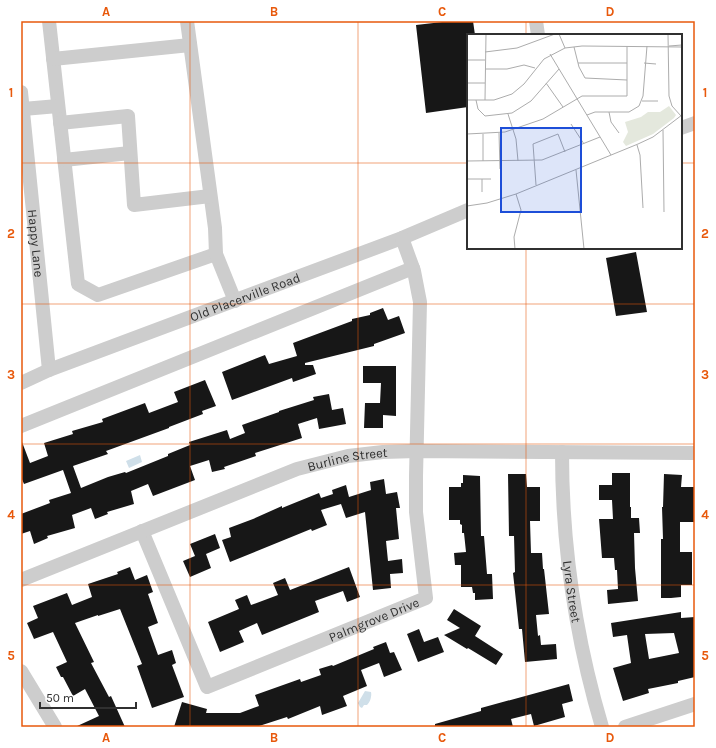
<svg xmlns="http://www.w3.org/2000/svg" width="716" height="748" viewBox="0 0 716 748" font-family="Karla,sans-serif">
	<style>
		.water { fill: #cfdfe9 }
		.building { fill: #171717; fill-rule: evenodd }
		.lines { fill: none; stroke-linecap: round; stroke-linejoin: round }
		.minor { stroke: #cdcdcd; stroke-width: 14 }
		.grid { fill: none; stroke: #e8590c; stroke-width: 1; stroke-opacity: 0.55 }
		.labels { text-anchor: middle; stroke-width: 4; stroke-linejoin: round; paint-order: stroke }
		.street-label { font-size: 13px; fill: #303030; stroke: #fff }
		.inset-road { fill: none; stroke: #acacac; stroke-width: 1 }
		.view { fill: #1d4ed8; fill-opacity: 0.15; stroke: #1d4ed8; stroke-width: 2 }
		.inset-edge { fill: none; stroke: #303030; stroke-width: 2 }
		.neatline { fill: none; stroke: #e8590c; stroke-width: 1.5 }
		.grid-label { font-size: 13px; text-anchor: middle; font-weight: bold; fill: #e8590c }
	</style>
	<rect width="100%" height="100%" fill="#fff"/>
	<path class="water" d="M140 455 142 462 129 468 126 461Z
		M365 691 371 692C372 696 370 703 367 705H364L362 708 360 707 358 703Z"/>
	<path class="building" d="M451 21H473L475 35H468V107L426 113 416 25Z
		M636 252 647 312 616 316 606 258Z
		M383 308 388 320 399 316 405 333 374 344V346L305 363V365H313L316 374 293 382 292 378 232 400 222 372 265 355 269 364 297 356 293 343 352 321V319L370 315V313Z
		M363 366H396V416L383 415V428H364L365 403H380L381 383H363Z
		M205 380 216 406 202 411 203 414 169 427V428L106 451 108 454 73 466 81 488 108 477 125 472 126 473 168 456V454L190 445 189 442 227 430 230 439 245 433 242 425 279 412V411L314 400 313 397 329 394 332 410 343 408 346 424 319 429 317 418 298 424 302 438 255 453 256 456 224 467 225 469 212 472 209 460 190 466 195 480 153 496 148 484 131 491 134 504 107 512 108 514 95 519 91 508 72 515 75 528 47 536 48 538 34 544 30 531 21 534V514L50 503 49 500 71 493 63 470 24 484 21 477V442H22L30 463 48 456 44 443 73 434 72 431 103 422 102 419 145 403 149 413 178 402 174 392Z
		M612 473H630V507H631V518H639L640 533H634L635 568 638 601 608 604 607 590 618 589 617 570H615L614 558H602L599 519H613L612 500H599V485H612Z
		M508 474H526L527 487H540V521H530L531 553H542L543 569H544L549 614 536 615 538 636 540 635 541 645 556 644 557 659 525 662 522 629H519L513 573 515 572 514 536H509Z
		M664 474 682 475 681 487H695L694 522H680V552H692V585H681V597L671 598H661V539H663L662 507H663Z
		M463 475 480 476 481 536H484L487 574H492L493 599 475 600V593H473L472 587H461V565H455L454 553 466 552 464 533H462V525L460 524V520H449V487H461V483H463Z
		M384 479 386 494 397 492 400 508H396L399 539 386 541 388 561 402 559 403 573 390 574 391 588 373 590 365 512 346 518 341 504 321 510 327 525 312 531 311 529 230 562 222 540 231 537 229 528 253 519 282 506V508L319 493 321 498 333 494 332 490 346 485 349 497 371 490 370 482Z
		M215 534 220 548 206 554 211 568 190 577 183 561 195 556 190 544Z
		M130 567 135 580 147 575 153 592 148 594 158 623 148 627 158 655 172 650 176 663 172 665 184 697 152 708 137 666 142 664 120 609 98 616V615L75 623 94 662 91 663 109 697 111 696 125 727H75L99 716 85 689 73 696 63 677H61L56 667 67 662 53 632 34 639 27 623 38 618 33 606 67 593 72 605 92 597 88 584 118 574 117 572Z
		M349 567 360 597 347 602 343 591 315 601 319 612 262 635 257 623 239 631 244 642 220 652 208 622 239 609 235 600 247 595 251 605 278 595 273 583 285 578 290 590Z
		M454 609 481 626 475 636 503 654 496 665 468 648 467 649 444 635 460 628 447 620Z
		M681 612V618L695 617V677L678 681V683L648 689 649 693 623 701 613 668 631 663 627 635 613 637 611 623ZM674 633 679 653 649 659 645 634Z
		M419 629 424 642 438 637 444 652 418 662 407 634Z
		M386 642 390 653 394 652 402 670 384 677 379 663 361 670 367 686 343 696 347 706 322 715 320 706 288 719 287 717 256 727H174L182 702 207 709 206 713H240L259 706 255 695 300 679 301 682 321 675 319 669 332 665 333 666 374 649 373 647Z
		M569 684 573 701 562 704 565 717 534 726 531 714 511 719 513 727H435V724L481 711V708Z"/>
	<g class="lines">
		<g class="minor">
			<path d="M49 21 78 284 98 295 216 254"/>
			<path d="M187 21 215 228 216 254 235 301"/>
			<path d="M536 21 538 35"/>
			<path d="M53 59 190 45"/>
			<path id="s1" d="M21 92 49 370"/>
			<path d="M23 109 58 106"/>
			<path d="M60 123 128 116 134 205 210 196"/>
			<path d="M681 128 695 123"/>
			<path d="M64 160 130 153"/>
			<path id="s2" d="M21 383 49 370 402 238 468 210"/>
			<path d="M21 426 413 268"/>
			<path id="s3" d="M562 452C562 547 575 636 602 727"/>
			<path id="s4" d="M142 531 207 687 426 598 416 512V476L420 302 414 271 402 238"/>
			<path id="s5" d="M21 580 297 469 348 456 383 452 417 451 695 453"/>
			<path d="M21 671 55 727"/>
			<path d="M625 727 695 704"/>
		</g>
	</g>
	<path class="grid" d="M190 21V727M358 21V727M526 21V35M21 163H468M681 163H695M526 248V727M21 304H695M21 444H695M21 585H695"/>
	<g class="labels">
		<g class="street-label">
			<text dy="5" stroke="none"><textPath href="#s1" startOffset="152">Happy Lane</textPath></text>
			<text dy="5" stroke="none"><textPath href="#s2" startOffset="240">Old Placerville Road</textPath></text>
			<text dy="5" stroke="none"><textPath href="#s5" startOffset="349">Burline Street</textPath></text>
			<text dy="5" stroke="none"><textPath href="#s3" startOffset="140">Lyra Street</textPath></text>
			<text dy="5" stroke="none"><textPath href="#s4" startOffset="349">Palmgrove Drive</textPath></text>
		</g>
	</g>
	<g transform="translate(467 34)">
		<rect width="215" height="215" fill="#fff"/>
		<path d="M202 72 209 81 207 84 186 100 159 112 156 108 161 98 158 88 174 83 181 78H193Z" fill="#e4e8dd"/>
		<path class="inset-road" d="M92 0 98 14M201 0 202 62 205 72 214 82M202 12 215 11M107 13 112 33 118 44 160 46M18 18 50 14 88 0M83 20 144 121M0 26H18M111 29H160M177 29 189 30M18 35H40L57 31 68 34M0 49H18M79 49 96 73M0 66H27L45 60 57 50 77 25 98 14 115 12 215 13M9 66 11 75 18 82 45 79 64 67 92 35M18 66 19 0M175 67H191M142 78 144 88 152 99M41 80 49 105 51 127M120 81 128 78H162L172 72 176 62 180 12M104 90 117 110M196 96 197 178M32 99 33 135M0 100 38 98 76 85 115 62H160V12M170 111 173 121 176 174M0 127 75 126 133 103M16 127V100M109 136 117 215M0 145H24M69 151 66 110 91 100 98 118M15 158V145M0 172 20 169 49 160 171 110 186 103 215 81M48 215 47 203 54 176 49 160"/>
		<path class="view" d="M34 94H114V178H34Z"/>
		<rect width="215" height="215" class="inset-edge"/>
	</g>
	<rect width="716" height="748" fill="none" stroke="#ffffff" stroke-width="44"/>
	<path d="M40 702v6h96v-6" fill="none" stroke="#303030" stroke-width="2"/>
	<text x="46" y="702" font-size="12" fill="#303030" stroke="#ffffff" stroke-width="3" paint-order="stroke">50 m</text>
	<rect x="22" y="22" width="672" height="704" class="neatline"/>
	<g class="grid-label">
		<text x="106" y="16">A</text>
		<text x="274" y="16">B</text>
		<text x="442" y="16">C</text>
		<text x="610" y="16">D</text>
		<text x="11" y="97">1</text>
		<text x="705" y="97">1</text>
		<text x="11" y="238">2</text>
		<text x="705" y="238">2</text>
		<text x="11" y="379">3</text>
		<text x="705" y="379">3</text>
		<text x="11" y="519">4</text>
		<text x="705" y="519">4</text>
		<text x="11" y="660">5</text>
		<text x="705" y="660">5</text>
		<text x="106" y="742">A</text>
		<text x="274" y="742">B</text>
		<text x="442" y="742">C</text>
		<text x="610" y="742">D</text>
	</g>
</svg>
